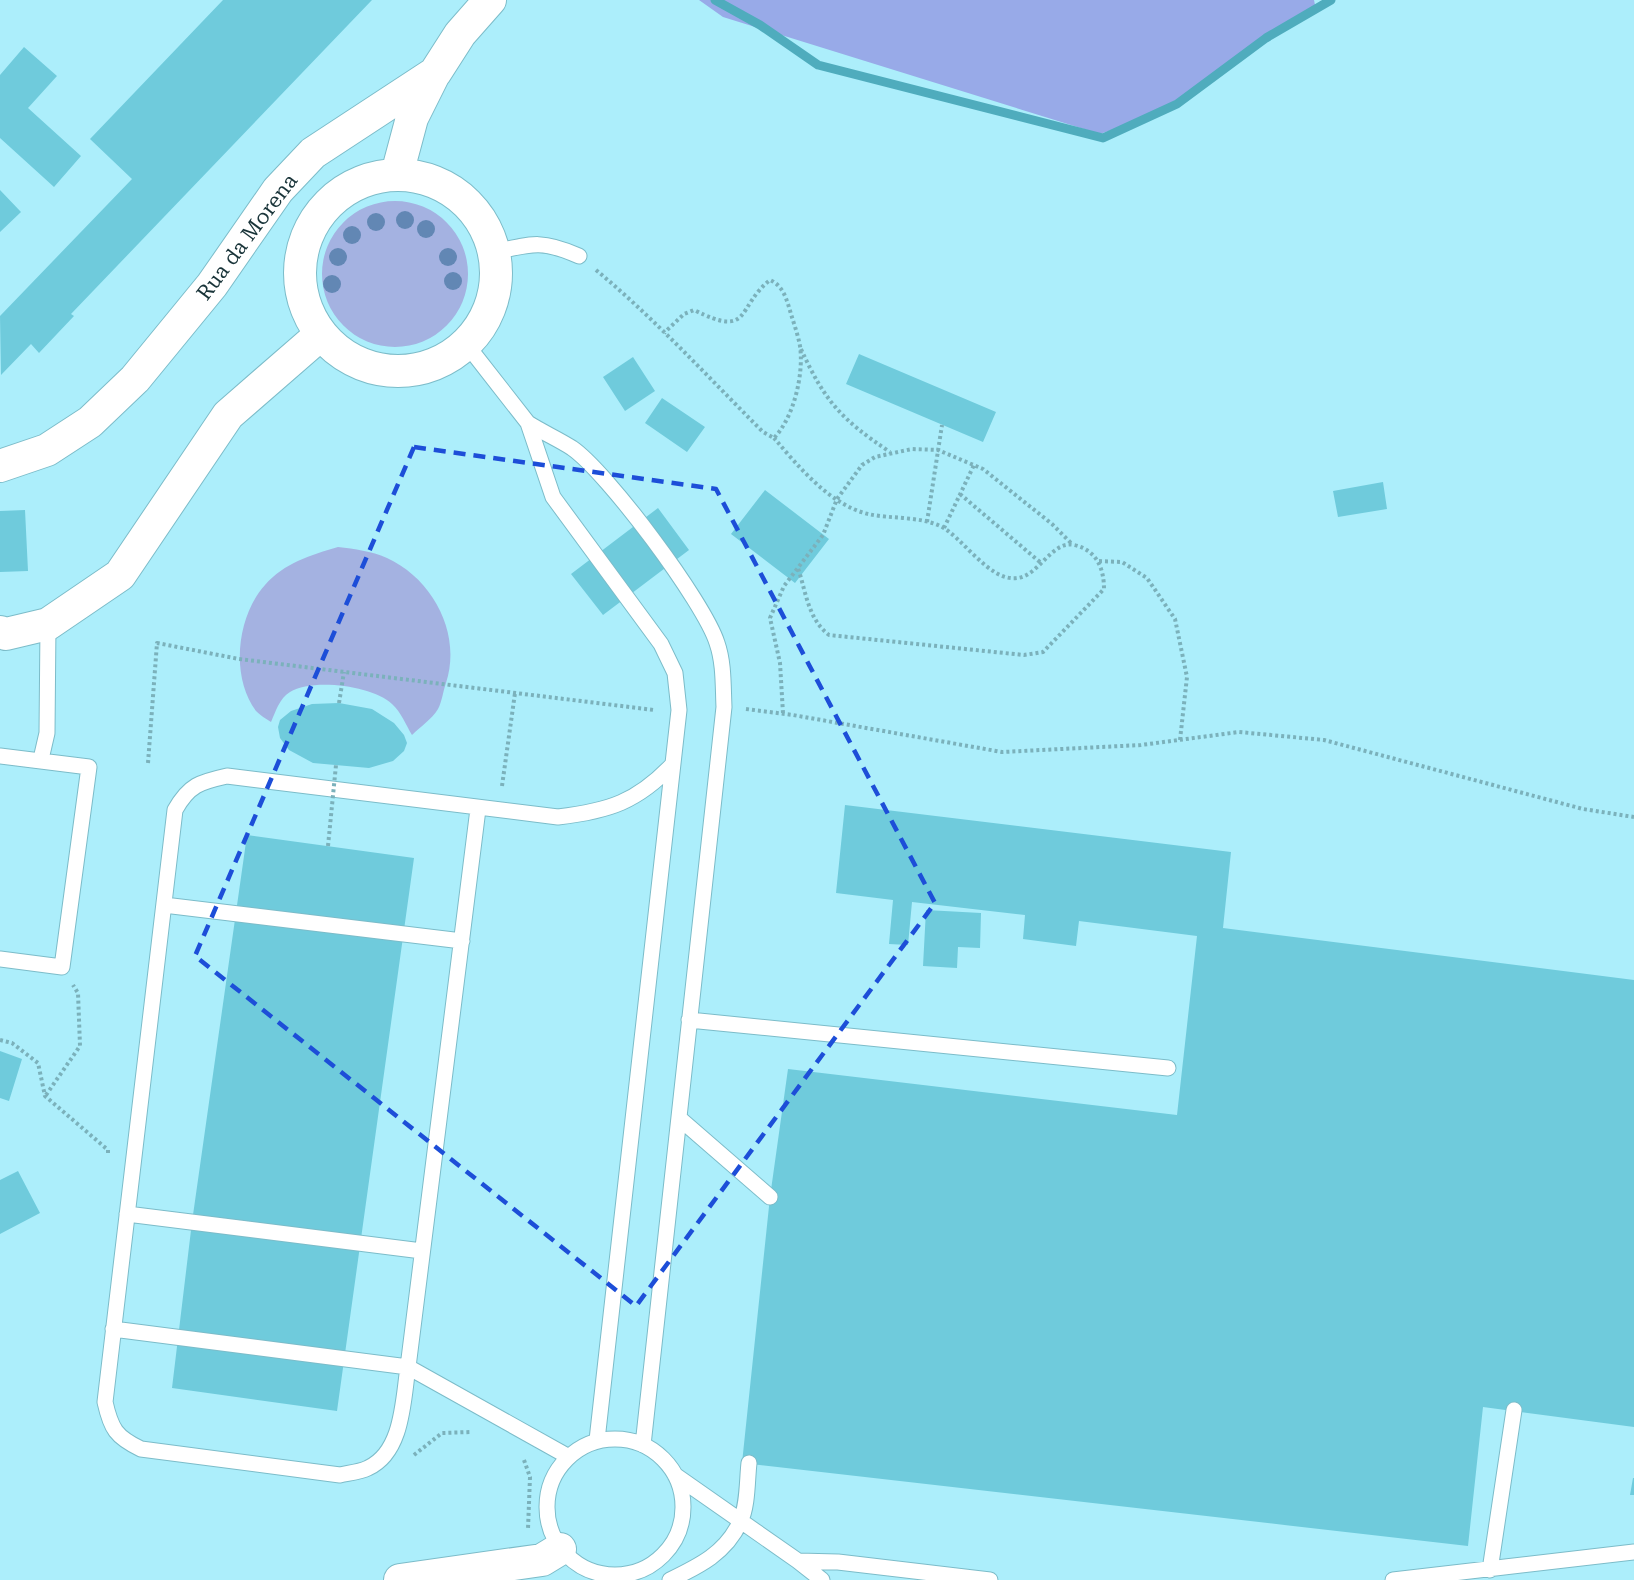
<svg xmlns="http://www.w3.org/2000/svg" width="1634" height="1580" viewBox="0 0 1634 1580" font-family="'Roboto Serif',serif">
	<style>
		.green { fill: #a4b2e1 }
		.forest { fill: #98aae8 }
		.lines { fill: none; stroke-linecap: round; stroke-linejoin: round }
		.stream { stroke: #4facbd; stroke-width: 9 }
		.building { fill: #6fcbdc }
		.service-casing { stroke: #7cbcc9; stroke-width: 17 }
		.minor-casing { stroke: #7cbcc9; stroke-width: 34 }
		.path { stroke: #7bb1bb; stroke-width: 4; stroke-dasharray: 3 3; stroke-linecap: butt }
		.service { stroke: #fff; stroke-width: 15 }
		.minor { stroke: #fff; stroke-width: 32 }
		.path-bridge { stroke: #7bb1bb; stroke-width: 4; stroke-dasharray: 3 3; stroke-linecap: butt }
		.tree { fill: #6287b4 }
		.marked { fill: none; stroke: #1d4ed8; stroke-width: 4.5; stroke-dasharray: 12 8; stroke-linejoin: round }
		.labels { text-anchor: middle; stroke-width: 4.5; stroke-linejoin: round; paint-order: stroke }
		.street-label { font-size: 21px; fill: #193439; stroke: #fff }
	</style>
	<rect width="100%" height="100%" fill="#aceefb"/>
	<path class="green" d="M322 274a73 73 0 1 1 146 0a73 73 0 1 1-146 0Z
		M338 547C355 549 371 551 387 558 433 579 462 634 446 683 443 691 442 702 438 709 432 719 420 727 412 735 406 725 401 712 392 704 373 686 313 678 290 692 279 699 276 711 271 722 266 719 260 715 256 711 230 676 237 616 265 585 284 563 311 555 338 547Z"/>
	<path class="forest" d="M699 0H1314L1315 5C1245 55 1183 107 1100 134L723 17Z"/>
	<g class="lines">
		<path class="stream" d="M715 0 760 25 818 65 1103 138 1177 104 1266 38 1331 0"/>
	</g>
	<path class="building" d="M223 0H372L71 314 74 316 39 353 31 344 1 375 0 316 132 179 90 139Z
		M24 47 57 76 28 108 81 156 54 187 0 138V75Z
		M0 190 21 212 0 232Z
		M859 354 996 412 983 442 846 384Z
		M633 357 655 391 625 411 603 377Z
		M662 398 705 427 687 452 645 423Z
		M1383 482 1387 509 1338 517 1333 491Z
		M765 490 829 539 795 583 731 534Z
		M658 508 689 550 603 615 571 574Z
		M25 510 28 571 0 572V511Z
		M339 703 372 709 394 723 404 735 407 743 404 751 393 761 369 768 313 763 289 750 280 738 278 727 280 720 291 711 312 704Z
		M845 805 1231 852 1223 928 1634 980V1427L1483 1407 1468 1546 742 1463 770 1197 788 1069 1177 1115 1197 936 1079 921 1076 946 1023 939 1025 915 912 902 908 945 889 944 893 900 836 893Z
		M247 835 414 858 337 1411 172 1388 192 1222Z
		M926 910 981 913 980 948 958 947 957 968 923 966Z
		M0 1051 22 1059 9 1101 0 1098Z
		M18 1171 40 1213 0 1234V1180Z
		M1633 1478H1634V1495H1630Z"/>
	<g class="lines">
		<defs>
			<path id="service" d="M495 252C533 243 543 240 579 256
				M467 345 528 423 553 497 661 644 675 673 679 710 597 1440
				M528 423C542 432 558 439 572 448 607 472 704 602 717 643 724 663 723 686 724 707L643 1445
				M0 756 89 767 62 967 0 959
				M41 759 47 733 48 624
				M164 905 462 941
				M689 1020 1168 1068
				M679 1118 770 1197
				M127 1214 422 1251
				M113 1329 408 1367 478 809
				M547 1507a68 68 0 1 1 136 0a68 68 0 1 1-136 0Z
				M569 1457 408 1367C403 1400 403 1452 368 1468 360 1472 349 1473 340 1475L141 1449C116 1437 111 1429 105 1402L175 810C189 785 200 782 227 776L558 817C609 811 637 802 673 764
				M675 1475 798 1561 838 1562 990 1580
				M798 1561 822 1580
				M1490 1570 1514 1410
				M670 1580C699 1566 726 1553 740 1522 748 1506 747 1480 749 1463
				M1393 1580 1634 1552"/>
			<path id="minor" d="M397 174 412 118 434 74
				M300 273a98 98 0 1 1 196 0a98 98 0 1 1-196 0Z
				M0 466 47 450 90 422 135 379 212 285 278 190 313 153 435 73 460 34 490 0
				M0 632 6 634 48 624 120 575 228 415 320 335
				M400 1580 542 1560 560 1549"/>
		</defs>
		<use href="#service" class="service-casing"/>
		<use href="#minor" class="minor-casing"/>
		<path class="path" d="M596 270C655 319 708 377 763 432L774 438C794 417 804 374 800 346 798 335 794 324 791 314 787 301 784 286 770 280 736 307 752 339 694 310L684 314 664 333
			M801 349C825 402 842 420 890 452
			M774 438C798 466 830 505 868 514 890 519 919 516 940 526 962 536 989 582 1017 578 1039 576 1052 540 1074 545 1097 550 1104 569 1104 589L1043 652 1024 655 829 635C808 619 806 592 798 568
			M960 494 1041 563
			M927 522 942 425
			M944 528 974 465
			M1099 561 1122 562 1147 578 1175 619 1187 677 1180 740
			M339 703 344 672
			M746 709 793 715 1002 752 1141 745 1239 732 1324 740 1583 809 1634 817
			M783 713 780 663 770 618 784 586 823 535 837 499 862 465 875 457 912 449 938 450 983 469 1052 524 1072 544
			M148 763 157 643 239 659 654 710
			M502 786 515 693
			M0 1040 12 1043 38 1063 45 1096 108 1150V1153
			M46 1095 80 1046 78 993 73 985
			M414 1455 442 1433 471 1432
			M524 1460 530 1477 528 1529
			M598 1574V1580"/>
		<use href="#service" class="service"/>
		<use href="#minor" class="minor"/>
		<path class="path-bridge" d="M328 846 336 765"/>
	</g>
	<g class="tree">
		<circle cx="405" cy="220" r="9"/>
		<circle cx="376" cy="222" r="9"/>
		<circle cx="426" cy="229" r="9"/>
		<circle cx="352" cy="235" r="9"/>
		<circle cx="338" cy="257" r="9"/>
		<circle cx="448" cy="257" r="9"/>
		<circle cx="453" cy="281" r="9"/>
		<circle cx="332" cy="284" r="9"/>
	</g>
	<path class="marked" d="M414 447 716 489 935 903 636 1306 195 956Z"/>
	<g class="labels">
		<g class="street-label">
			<text transform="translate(247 237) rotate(-53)" y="7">Rua da Morena</text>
		</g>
	</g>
</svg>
